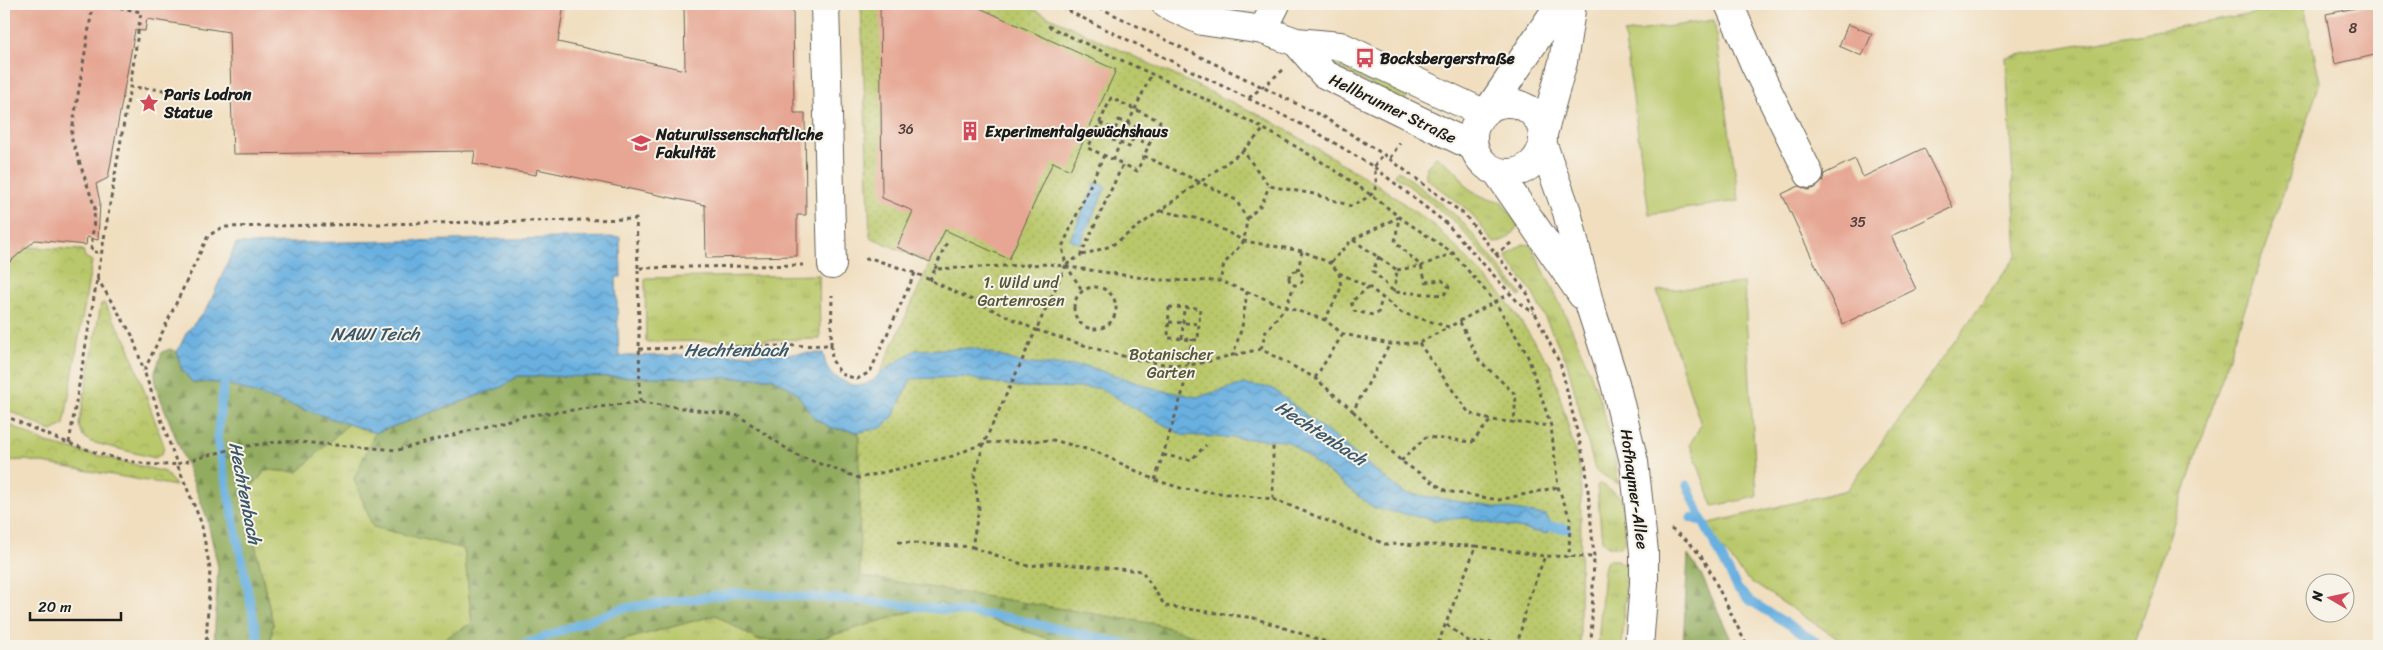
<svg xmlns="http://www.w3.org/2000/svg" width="2383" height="650" viewBox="0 0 2383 650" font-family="Sriracha,sans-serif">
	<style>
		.grass { fill: url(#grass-tufts); stroke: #6a7244 }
		.forest { fill: url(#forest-firs); stroke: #57643e }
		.park { fill: url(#park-crowns); stroke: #6a7244 }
		.garden { fill: url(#garden-dots); stroke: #6a7244 }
		.pitch { fill: #b9c86b; stroke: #6a7244 }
		.water { fill: url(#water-waves); stroke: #42667e }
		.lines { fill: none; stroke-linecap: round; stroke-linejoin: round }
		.stream { stroke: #69b0e0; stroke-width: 9 }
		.building { fill: #e6a693 }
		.minor-casing { stroke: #666055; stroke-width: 30 }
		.path { stroke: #666055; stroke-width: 3; stroke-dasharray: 4 4; stroke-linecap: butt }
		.minor { stroke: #fff; stroke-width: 28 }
		.labels { text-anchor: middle; stroke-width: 4; stroke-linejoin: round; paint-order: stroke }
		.number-label { font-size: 14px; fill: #4e3e3a }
		.poi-label { font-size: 16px; font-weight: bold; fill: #1c1c1c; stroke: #f7f3e8; text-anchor: start }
		.street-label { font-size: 16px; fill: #1c1c1c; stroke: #f7f3e8 }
		.park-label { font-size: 16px; fill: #535838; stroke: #f7f3e8 }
		.water-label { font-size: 18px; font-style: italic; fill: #3b576a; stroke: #f7f3e8 }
	</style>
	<defs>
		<pattern id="grass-tufts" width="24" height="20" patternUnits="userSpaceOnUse" patternTransform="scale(1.25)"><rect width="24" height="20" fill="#b9c86b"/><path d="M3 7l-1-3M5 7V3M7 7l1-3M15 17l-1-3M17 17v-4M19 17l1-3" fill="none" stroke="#9eab5c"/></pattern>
		<pattern id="forest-firs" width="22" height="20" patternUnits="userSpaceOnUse" patternTransform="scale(1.25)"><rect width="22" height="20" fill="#92ac5f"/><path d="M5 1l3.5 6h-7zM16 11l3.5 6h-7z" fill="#768b4e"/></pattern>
		<pattern id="park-crowns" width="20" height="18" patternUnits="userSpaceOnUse" patternTransform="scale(1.25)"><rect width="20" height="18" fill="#b9c86b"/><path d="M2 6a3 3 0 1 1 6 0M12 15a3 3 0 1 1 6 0" fill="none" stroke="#9eab5c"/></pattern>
		<pattern id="garden-dots" width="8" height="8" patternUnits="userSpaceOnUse" patternTransform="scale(1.25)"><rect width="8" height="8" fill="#b9c86b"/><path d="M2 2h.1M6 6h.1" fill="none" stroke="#9eab5c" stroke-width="1.8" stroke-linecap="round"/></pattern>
		<pattern id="water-waves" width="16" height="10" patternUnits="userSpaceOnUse" patternTransform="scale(1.25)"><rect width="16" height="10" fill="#69b0e0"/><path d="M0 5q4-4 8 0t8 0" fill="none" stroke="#568eb5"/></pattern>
	</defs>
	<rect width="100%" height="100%" fill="#f7f3e8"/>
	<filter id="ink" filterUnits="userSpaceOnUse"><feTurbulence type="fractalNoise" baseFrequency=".02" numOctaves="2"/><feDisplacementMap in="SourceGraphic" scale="10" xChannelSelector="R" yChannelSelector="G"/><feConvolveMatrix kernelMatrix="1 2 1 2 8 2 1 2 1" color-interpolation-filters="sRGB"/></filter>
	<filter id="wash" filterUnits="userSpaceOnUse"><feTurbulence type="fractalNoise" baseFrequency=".0096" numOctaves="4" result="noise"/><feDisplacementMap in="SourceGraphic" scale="20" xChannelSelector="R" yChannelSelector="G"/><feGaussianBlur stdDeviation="1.12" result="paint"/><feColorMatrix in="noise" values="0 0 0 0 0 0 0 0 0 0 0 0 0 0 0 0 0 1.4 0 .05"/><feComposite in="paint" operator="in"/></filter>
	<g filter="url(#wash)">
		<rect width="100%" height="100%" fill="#f0debf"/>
		<path class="grass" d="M2304 5 2320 82 2133 646H1849L1747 579 1702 525 1847 490 2017 255 2006 57Z
			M1324 52 1409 93 1404 102 1326 61Z
			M1436 156 1456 171 1468 188 1481 196 1502 202 1518 225C1512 235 1505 242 1494 243L1469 211 1426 178V168Z
			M1398 170 1460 219 1522 295 1520 297 1455 222 1395 175Z
			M1523 244 1531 245C1568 320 1610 399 1618 484L1595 470 1567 362 1531 290 1506 258 1507 255Z
			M819 275 820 339 646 342 645 278Z
			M348 424 375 433 354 479 373 526 464 549 472 624 432 646H270L273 624 244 496 266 470 298 472Z
			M1600 483 1622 498 1625 541 1621 547H1609L1602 541 1597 486Z
			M1607 560H1617L1627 566 1622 646H1598L1604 569Z
			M940 603 1071 646H601L716 615 757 640 809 642Z"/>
		<path class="forest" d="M170 349 177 352 181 368 192 382 224 383 348 424 298 472 266 470 244 495 273 624 270 646H214L218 567 207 518 156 387 155 372 162 352Z
			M518 376 772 378 795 391 815 419 832 428 859 432 860 576 1157 624 1228 646H1071L940 603 809 642 757 640 716 615 601 646H432L472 623 464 549 373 527 354 479 375 433 502 387Z
			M1688 555 1701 574 1734 646H1683Z"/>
		<path class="park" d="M27 247 83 250 85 257 92 261 64 425 51 431 4 408V262L7 265Z
			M104 303 127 342 164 446 162 454 155 458 91 442 83 436 79 425 101 304Z
			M4 422 47 443 165 472 176 486 25 460 4 461Z"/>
		<path class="garden" d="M861 4H1022L1270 120 1378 185 1437 228 1504 297 1552 368 1581 473 1580 646H1228L1157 624 860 576 859 432C890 426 891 421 904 393L880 373 930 263 870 237Z"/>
		<path class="pitch" d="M1714 20 1739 201 1649 214 1624 33Z
			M1744 283 1757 497 1713 506 1690 444 1701 425 1657 291Z"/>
		<path class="water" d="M1096 182 1106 187 1080 244 1070 239Z
			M620 237 621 277H616L619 356 823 353 826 365 832 375 851 385H863L874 380 880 373 915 350 974 348 1026 364 1087 366 1156 389 1197 397 1244 384 1272 388 1404 493 1546 515 1553 527 1547 534 1467 518 1435 520 1374 508 1287 441 1182 435 1099 388 1017 387 963 377 911 379 893 417 881 428 859 432 832 428 815 419 795 391 772 378 518 376 502 387 375 433 224 383 192 382 181 368 177 352 187 332 208 307 236 244Z"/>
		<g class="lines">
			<path class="stream" d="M228 372 224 383 217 439 258 640 256 646
				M1687 485 1703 522 1738 589 1749 600 1823 646
				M1691 518 1703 522
				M1543 525 1567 529
				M520 646 623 608 738 593 859 600 1005 617 1133 646"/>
		</g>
		<g id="blocks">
			<path class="building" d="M4 4H564L558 42 685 70 684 4H793L794 113H805L806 215H797V256L706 258 705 205 537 169 536 175 473 164 475 151 233 154 229 32 147 19 145 31 135 30 108 178 96 184 100 202 98 240 87 237 86 245 35 240 4 267Z
				M880 4H971L1116 70 1070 170 1053 162 1009 259 945 230 930 262 897 247 913 211 882 198Z
				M2376 4 2379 19V54L2335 64 2326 14Z
				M1848 24 1872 34 1862 56 1839 46Z
				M1924 148 1953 207 1891 236 1916 289 1843 324 1782 194 1799 186 1808 190 1815 188 1822 182 1824 174 1855 159 1863 177Z"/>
		</g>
	</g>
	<g filter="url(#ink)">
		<use href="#blocks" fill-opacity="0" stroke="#666055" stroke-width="1"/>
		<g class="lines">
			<defs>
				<path id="minor" d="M825 4 832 265
					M1166 4 1202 21 1263 30 1296 42 1340 46 1483 113
					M1729 4 1755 65 1809 174
					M1263 30 1276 4
					M1296 42 1324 74 1474 147
					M1473 138a35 35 0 1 1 70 0a35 35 0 1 1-70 0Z
					M1491 106 1560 4
					M1543 134 1563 62 1572 4
					M1543 145 1567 212 1590 306 1615 383 1634 462 1644 552V584L1639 646
					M1497 172 1582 295"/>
			</defs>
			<use href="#minor" class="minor-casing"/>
			<path class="path" d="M93 4 71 137 95 208 91 251 101 253
				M104 4 141 12 130 87
				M1054 4 1313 130 1374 167 1447 224 1518 302 1534 313
				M1092 4 1320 115 1383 154 1465 215 1527 293 1535 313 1561 366 1586 468 1594 557 1591 646
				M1048 26C1165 82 1299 134 1399 217L1352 240 1330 263
				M1249 98 1283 70
				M1119 120 1138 128 1129 147 1111 139Z
				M1100 123 1115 130
				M1128 124 1151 75
				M1133 137 1150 145
				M1243 151 1264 129
				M1104 155 1062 247 1066 265 1081 255 1123 164 1088 148 1111 98 1160 121 1137 171 1123 164
				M1144 156 1200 182 1243 151 1269 186 1314 194 1351 206C1374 194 1380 194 1374 167L1383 154
				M1390 158 1400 143
				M1113 160 1120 143
				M1161 211 1205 220 1244 241 1302 251 1330 263 1339 273 1369 287 1402 313 1449 327 1511 293
				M1247 219 1262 204 1269 186
				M1353 240 1397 270 1394 292
				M1082 255 1111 246 1200 182 1236 200 1247 219 1244 241 1224 264 1220 281
				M1495 255 1511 243
				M1379 256 1373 271 1394 292 1444 295 1449 287 1442 280 1426 282 1421 266 1395 242 1399 217 1453 253 1495 302 1527 354 1551 426 1558 487 1570 518 1569 557
				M1066 265 1036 330C1079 343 1144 367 1188 365 1203 364 1219 358 1233 355L1242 327 1247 292
				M1066 265 1082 290
				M638 268 636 219 223 227 208 236 144 371 177 464 239 447 285 441 398 450 524 416 640 402 739 416 796 455 859 478 953 456 984 443 1036 330 915 273 870 258 862 261
				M935 269 948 240
				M1397 270 1421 266 1453 253
				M1289 278a7 7 0 1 1 14 0a7 7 0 1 1-14 0Z
				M1298 271 1302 251
				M1339 273 1341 288 1325 320 1343 334 1390 344 1419 343 1449 327
				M97 278 132 335 144 371
				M930 281 935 269 1049 264 1157 280 1220 281 1286 307 1325 320
				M1074 308a21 21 0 1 1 42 0a21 21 0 1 1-42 0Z
				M1369 287 1351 302 1354 311 1373 315 1378 313 1382 299
				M1169 307 1200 308 1198 340 1168 338Z
				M1169 322 1199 324
				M1460 322 1479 360 1516 395 1514 423
				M1182 339 1184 308
				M1419 343 1469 413 1491 420 1551 426
				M831 345 832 360 841 374 857 379 870 372 915 273
				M639 349 831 345 832 295
				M1261 349 1266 331 1286 307 1294 286
				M1234 355 1261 349 1315 378 1353 411 1390 344
				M1315 378 1343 334
				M640 402 638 268 803 265
				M1353 411 1401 461 1446 491 1499 500 1558 487
				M4 415C47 436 129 471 177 464L201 522 210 569 206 646
				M69 443 130 87 165 90
				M1163 455 1191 460 1206 445
				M1401 461 1426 437 1472 442 1491 420
				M1155 480 1183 391 1192 339
				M1273 499 1385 544 1476 546 1437 646
				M1671 529 1689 542 1705 561 1747 646
				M898 542 972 547 979 508 974 477 984 443 1053 440 1097 452 1155 480 1184 489 1273 499V444
				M1476 546 1545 556 1594 557
				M972 547 1028 566 1052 563 1142 571 1165 606 1254 618 1339 646
				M1447 625 1471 643 1518 642
				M1517 646 1528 601 1545 556"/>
			<use href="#minor" class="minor"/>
		</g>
	</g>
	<defs>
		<symbol id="bus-bare" viewBox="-9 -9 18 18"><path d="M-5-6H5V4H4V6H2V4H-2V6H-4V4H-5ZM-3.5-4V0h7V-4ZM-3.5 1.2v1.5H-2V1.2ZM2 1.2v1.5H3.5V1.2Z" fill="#d1495b" stroke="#f7f3e8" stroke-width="2.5" paint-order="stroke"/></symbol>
		<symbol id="sight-bare" viewBox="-9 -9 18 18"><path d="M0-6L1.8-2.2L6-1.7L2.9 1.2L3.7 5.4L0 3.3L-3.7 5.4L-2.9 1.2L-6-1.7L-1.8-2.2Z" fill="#d1495b" stroke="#f7f3e8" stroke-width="2.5" paint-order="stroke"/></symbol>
		<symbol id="building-bare" viewBox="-9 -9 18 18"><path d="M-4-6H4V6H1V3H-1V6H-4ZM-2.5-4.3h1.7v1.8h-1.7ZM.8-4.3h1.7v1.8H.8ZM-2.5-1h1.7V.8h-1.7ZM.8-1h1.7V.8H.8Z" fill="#d1495b" stroke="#f7f3e8" stroke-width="2.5" paint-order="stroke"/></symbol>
		<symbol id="university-bare" viewBox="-9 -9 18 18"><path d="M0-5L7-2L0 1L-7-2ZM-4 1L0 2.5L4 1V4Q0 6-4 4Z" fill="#d1495b" stroke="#f7f3e8" stroke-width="2.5" paint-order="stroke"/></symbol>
	</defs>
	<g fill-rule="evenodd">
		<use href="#bus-bare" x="1351" y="44" width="28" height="28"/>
		<use href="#sight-bare" x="135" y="89" width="28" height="28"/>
		<use href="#building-bare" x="956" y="117" width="28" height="28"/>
		<use href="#university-bare" x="627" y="129" width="28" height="28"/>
	</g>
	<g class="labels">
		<g class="number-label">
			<text x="2353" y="33">8</text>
			<text x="906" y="134">36</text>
			<text x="1858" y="227">35</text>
		</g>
		<g class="poi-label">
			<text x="1380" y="64">Bocksbergerstraße</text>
			<text x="164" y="100">Paris Lodron<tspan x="164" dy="18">Statue</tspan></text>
			<text x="985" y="137">Experimentalgewächshaus</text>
			<text x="656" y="140">Naturwissenschaftliche<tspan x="656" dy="18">Fakultät</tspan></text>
		</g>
		<g class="street-label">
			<text transform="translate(1393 108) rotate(26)" y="6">Hellbrunner Straße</text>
			<text transform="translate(1635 489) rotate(82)" y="6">Hofhaymer-Allee</text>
		</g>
		<g class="park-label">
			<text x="1021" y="288">1. Wild und<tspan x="1021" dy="18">Gartenrosen</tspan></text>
			<text x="1171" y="360">Botanischer<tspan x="1171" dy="18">Garten</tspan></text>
		</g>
		<g class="water-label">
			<text x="375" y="340">NAWI Teich</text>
			<text x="736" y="356">Hechtenbach</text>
			<text transform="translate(1321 433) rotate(33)" y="6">Hechtenbach</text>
			<text transform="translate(245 493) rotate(79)" y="6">Hechtenbach</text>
		</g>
	</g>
	<rect width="2383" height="650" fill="none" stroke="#f7f3e8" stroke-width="20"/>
	<g transform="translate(2330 598) rotate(279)"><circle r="24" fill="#f7f3e8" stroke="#9f9d96"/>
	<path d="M0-4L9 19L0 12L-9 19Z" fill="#d1495b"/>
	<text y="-8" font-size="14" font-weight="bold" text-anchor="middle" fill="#1c1c1c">N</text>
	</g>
	<path d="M30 612v8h91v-8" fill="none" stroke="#1c1c1c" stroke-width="2.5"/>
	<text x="38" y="612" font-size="15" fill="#1c1c1c" stroke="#f7f3e8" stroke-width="4" paint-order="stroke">20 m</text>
</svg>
